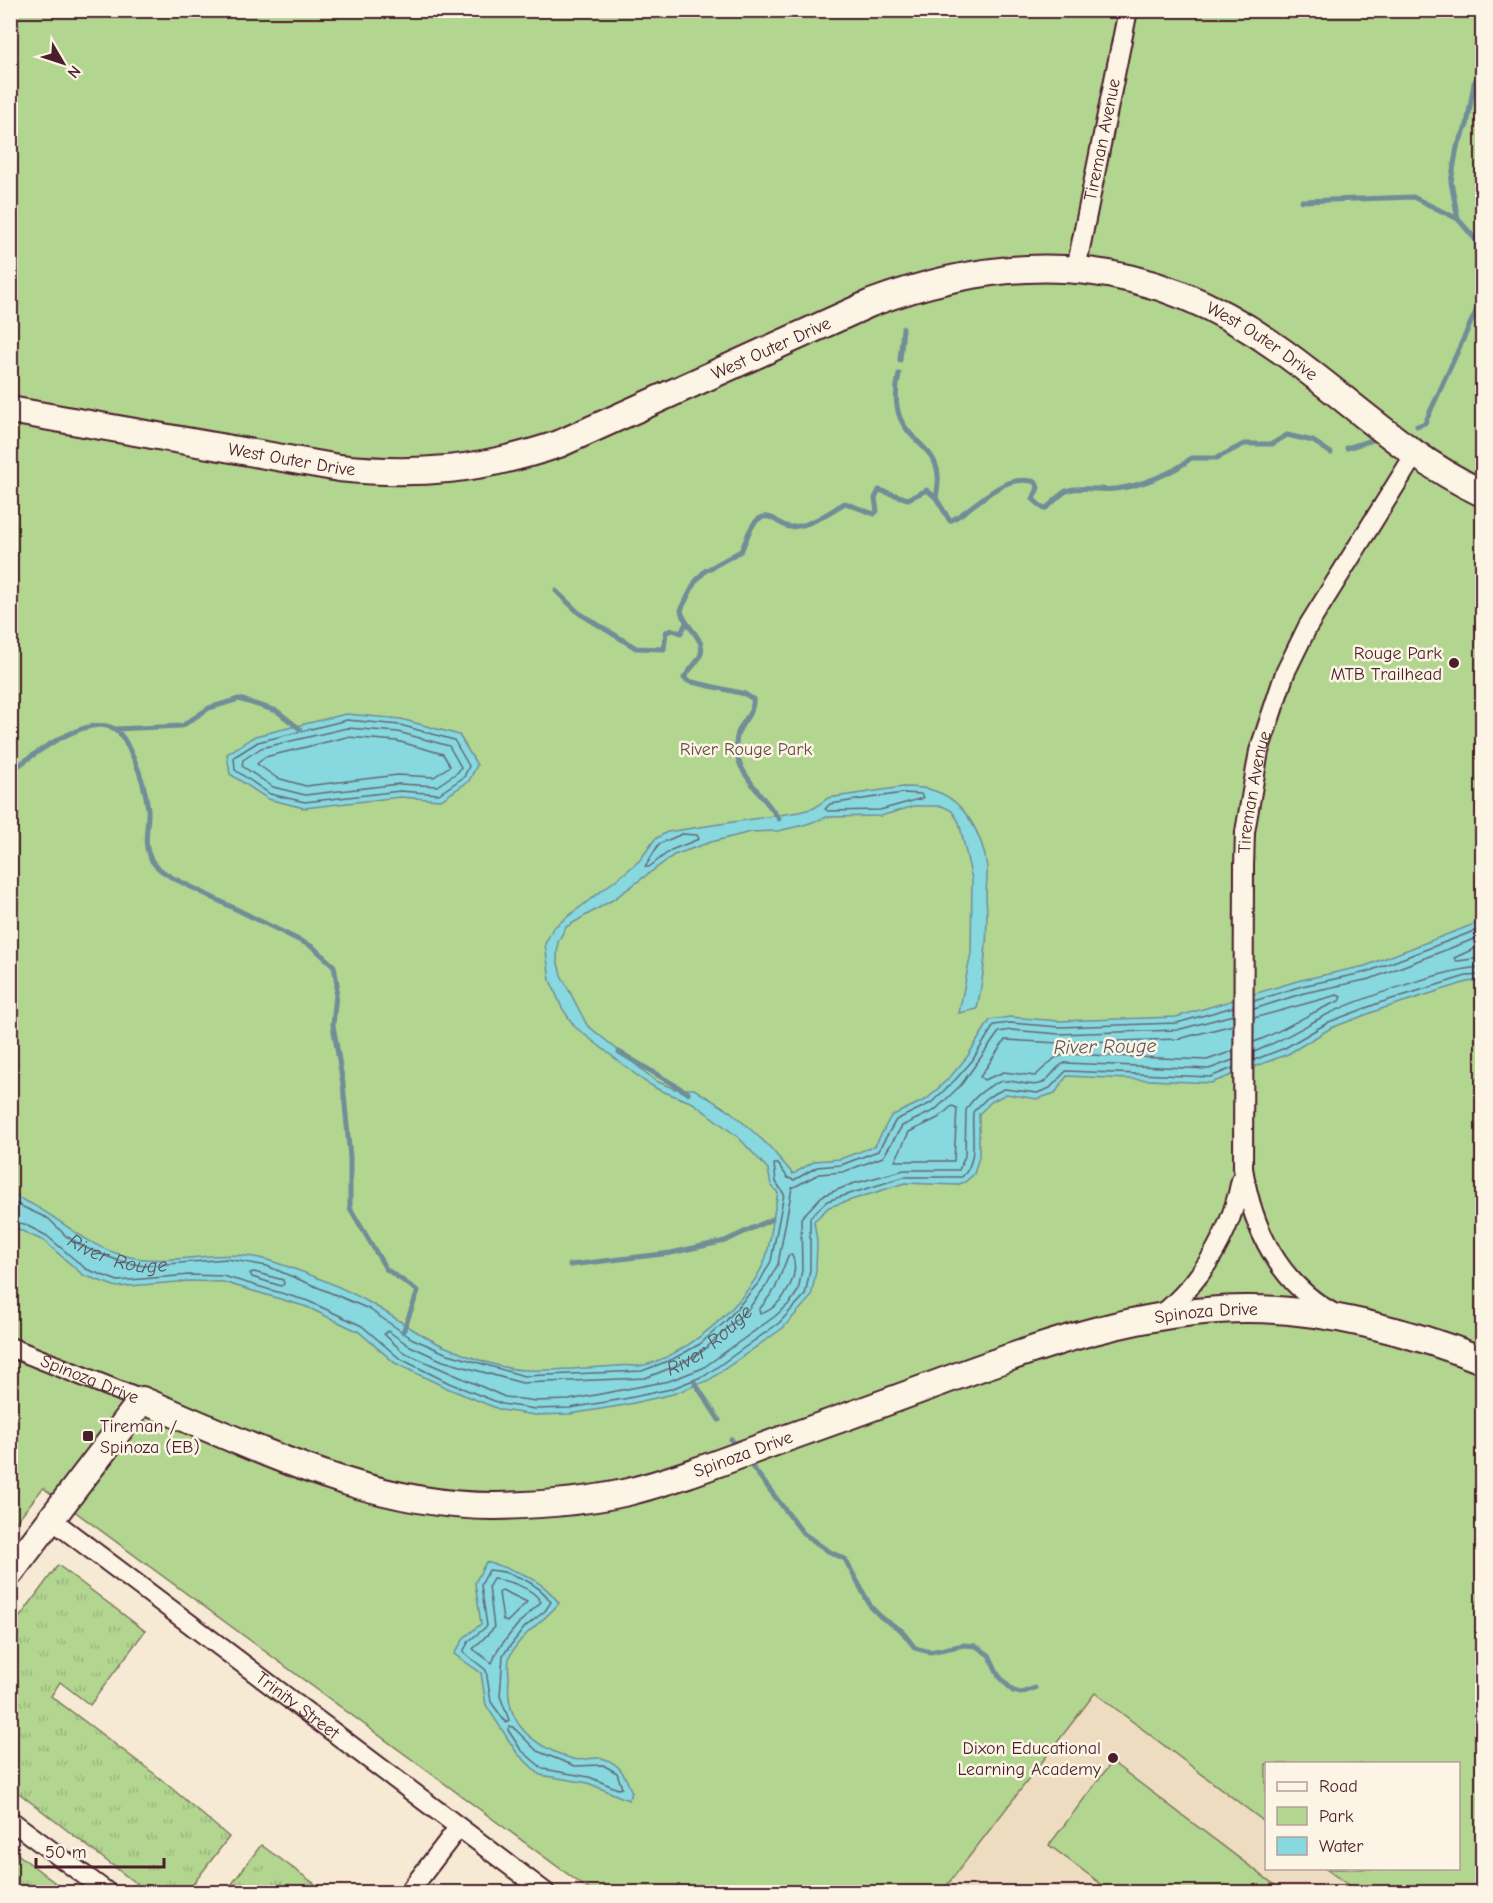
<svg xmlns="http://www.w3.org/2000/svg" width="1493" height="1903" viewBox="0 0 1493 1903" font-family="'Comic Neue',sans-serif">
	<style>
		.built { fill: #eedcc0 }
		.grass { fill: url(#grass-tufts); stroke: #7e7a5e; stroke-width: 1.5 }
		.park { fill: #b2d590; stroke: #7e7a5e; stroke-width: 1.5 }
		.water { fill: #87d8df; stroke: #6f8e97; stroke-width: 1.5 }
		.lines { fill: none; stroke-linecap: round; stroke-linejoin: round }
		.shore { stroke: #626973; stroke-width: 1.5 }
		.stream { stroke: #6f8e97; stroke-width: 5 }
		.street-casing { stroke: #4a1f2b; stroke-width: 22 }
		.secondary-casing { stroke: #4a1f2b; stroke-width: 30 }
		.street { stroke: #fcf5e5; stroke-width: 18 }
		.secondary { stroke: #fcf5e5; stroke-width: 26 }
		.poi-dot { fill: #4a1f2b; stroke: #fcf5e5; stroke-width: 2 }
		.labels { text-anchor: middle; stroke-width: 5; stroke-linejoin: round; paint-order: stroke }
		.street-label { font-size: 18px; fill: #4a1f2b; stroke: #fcf5e5 }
		.poi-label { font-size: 18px; fill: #4a1f2b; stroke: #fcf5e5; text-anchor: end }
		.park-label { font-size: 18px; fill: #644c44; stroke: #fcf5e5 }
		.water-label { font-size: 20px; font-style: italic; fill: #5c5661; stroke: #fcf5e5 }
	</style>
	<defs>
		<pattern id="grass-tufts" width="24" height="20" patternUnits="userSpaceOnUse" patternTransform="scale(1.5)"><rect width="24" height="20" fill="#b2d590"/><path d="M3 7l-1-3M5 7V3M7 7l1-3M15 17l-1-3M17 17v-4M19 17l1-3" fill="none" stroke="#9bb67c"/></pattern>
	</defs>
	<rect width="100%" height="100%" fill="#f6ead4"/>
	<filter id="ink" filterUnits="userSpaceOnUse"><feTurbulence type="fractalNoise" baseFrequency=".0167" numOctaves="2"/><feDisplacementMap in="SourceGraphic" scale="12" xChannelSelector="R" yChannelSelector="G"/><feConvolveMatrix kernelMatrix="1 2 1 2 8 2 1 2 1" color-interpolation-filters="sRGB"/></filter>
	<g filter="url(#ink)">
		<path class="built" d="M1095 1692 1266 1823V1868L1326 1869 1358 1892H942Z"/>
		<path class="grass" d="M58 1565 145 1631 90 1705 60 1682 51 1696 156 1775 229 1837 187 1892H147L11 1787V1629Z
			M261 1845 326 1892H226Z
			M11 1849 67 1892H11Z"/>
		<path class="park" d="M11 11H1482V1892H1358L1326 1869 1458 1868V1764H1266V1823L1095 1693 942 1892H592L43 1488 11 1528Z
			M1112 1762 1284 1892H1112L1049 1845Z"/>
		<path class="water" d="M346 714 401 719 459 735 477 765 469 781 441 800 400 797 304 808 268 799 230 774 227 754 255 736Z
			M903 787C914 787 925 787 935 791 966 801 983 837 987 867 988 876 986 886 986 895 989 934 985 970 977 1009L959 1013 971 953 972 879 959 822 952 811 942 806H914L881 816 827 817 804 825 778 831 751 832 711 842 674 855 614 899 566 927 558 942 557 959 561 975 587 1025 656 1081 675 1089H694L731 1112 768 1145 793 1174 815 1161 840 1159 875 1146 891 1116 927 1099 951 1076 967 1057 990 1020 1010 1017 1059 1021 1176 1017 1301 980 1365 966 1482 921V980L1467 982 1381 1009 1331 1028 1288 1054 1211 1083 1067 1076 1055 1093 1037 1099 1006 1094 991 1102 979 1114V1157L974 1174 965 1182 956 1185 905 1183 829 1207 814 1221 817 1241 816 1271 811 1297 783 1328 709 1380 673 1394 625 1405 570 1414 535 1415 501 1410 447 1388 395 1363 359 1332 307 1307 223 1282 190 1281 117 1287 83 1275 44 1241 11 1226 10 1195C52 1208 78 1243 122 1255 171 1269 221 1245 271 1261 305 1272 341 1286 372 1304 397 1318 419 1336 446 1347 469 1357 500 1369 525 1370 555 1371 587 1368 616 1366 624 1365 632 1366 639 1366 683 1360 750 1301 765 1260 771 1243 773 1213 778 1193L771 1185 768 1169 738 1137 693 1103 659 1090 644 1081 575 1027 562 1008 550 980 545 944 553 928 626 872 640 860 655 839 667 832 799 812 814 808 828 798Z
			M486 1562C516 1570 540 1577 559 1603 545 1621 520 1634 510 1656 507 1662 509 1672 509 1679 504 1724 533 1746 573 1759 583 1762 595 1755 605 1759 622 1765 626 1778 632 1793L628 1800 588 1783 540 1775 517 1753 486 1705 481 1673 454 1654 465 1637 481 1624 475 1583Z"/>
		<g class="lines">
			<g class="shore">
				<path d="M347 720 400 725 454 740 469 766 464 777 439 794 400 791 305 802 270 794 235 770 234 757 258 742Z"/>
				<path d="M347 728 398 732 449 746 461 767 458 772 437 786 399 784 305 795 273 787 242 766 243 760 261 748Z"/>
				<path d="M347 737 397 741 443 754 450 766 434 777 398 775 306 786 277 778 257 764 265 757Z"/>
				<path d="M903 793 921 794 923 798 880 810 828 811 825 809 830 804Z"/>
				<path d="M682 834 697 835 699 839 671 850 649 867H645L659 844Z"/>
				<path d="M1482 945 1454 958 1457 961 1482 958"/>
				<path d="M1254 1001 1302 986 1367 972 1482 928"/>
				<path d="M1254 1009 1304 993 1370 979 1482 936"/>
				<path d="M1254 1042C1284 1031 1310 1012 1339 1001L1341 997 1337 995 1254 1018"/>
				<path d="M1233 1051 1207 1060 1066 1054 1055 1058 1035 1076 1004 1072 984 1080 980 1077 1005 1040 1059 1043 1178 1039 1233 1025"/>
				<path d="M1254 1052C1279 1042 1300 1029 1324 1016 1356 1000 1448 968 1482 967"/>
				<path id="s1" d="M1233 1060 1209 1069 1065 1063C1054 1067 1051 1080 1040 1084 1030 1087 1018 1081 1007 1081 992 1081 973 1097 966 1110L965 1156 959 1170H904L852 1184 822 1196 801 1218 802 1270 798 1291 790 1303 774 1317 703 1368 669 1381 569 1400 536 1401 505 1397 403 1352 384 1334 388 1331 408 1345 443 1361 522 1383 645 1378 676 1366 704 1350 749 1308 766 1286 778 1264 792 1188 819 1174 843 1172 883 1157 902 1126 935 1110 961 1085 999 1032 1011 1030 1059 1034 1177 1030 1233 1015"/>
				<path d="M1254 1060 1285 1048 1329 1022 1379 1003 1466 976 1482 975"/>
				<path d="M952 1106 957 1108 954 1161H895L909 1132 938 1118Z"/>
				<path id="s2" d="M10 1201 49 1219 66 1236 86 1248 119 1261 144 1266 227 1259 267 1266 369 1309 411 1338 445 1353 524 1376 642 1371 673 1359 700 1344 726 1321 760 1281 771 1261 784 1194 776 1182 774 1164H778L788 1178 794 1180 817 1167 841 1165 878 1151 896 1120 931 1103 955 1080 972 1061 994 1025 1010 1023 1059 1027 1177 1023 1233 1007"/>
				<path d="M10 1221 24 1224 47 1236 86 1269 118 1281 189 1275 223 1276 308 1301 362 1326 399 1358 449 1383 502 1404 535 1409 570 1408 624 1399 671 1389 706 1375 779 1323 805 1295 810 1270V1217L827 1201 904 1177H962C979 1161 971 1133 973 1112L988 1097 1004 1089 1037 1093 1050 1088 1066 1071 1210 1077 1233 1068"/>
				<path d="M792 1255C802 1275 781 1309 760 1314L759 1310 775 1289 788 1256Z"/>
				<path d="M254 1272 283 1280 284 1284 281 1286 252 1277 250 1273Z"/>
				<path d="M489 1570C511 1571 539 1583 551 1602L545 1611 525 1627 503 1655 500 1696 509 1720 506 1723 491 1702 486 1670 463 1652 469 1641 487 1626 481 1585Z"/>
				<path d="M493 1579C508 1580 533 1588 541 1602L519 1623 498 1649 492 1663 473 1649 494 1628 489 1586Z"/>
				<path d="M502 1590 527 1602 507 1622 503 1620 499 1593Z"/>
				<path d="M509 1726 513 1727 537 1751 575 1766 603 1765 617 1773 622 1788 618 1789 589 1777 543 1769 521 1750 508 1730Z"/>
			</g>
			<path class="stream" d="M1302 201 1413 197 1458 219 1476 240 1478 271 1482 279
				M1458 219 1451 182 1457 147 1467 125 1474 83 1482 71
				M900 360 903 328
				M899 374C884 441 935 437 938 475 939 482 937 491 936 498
				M1417 426 1425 423 1482 298
				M1347 448 1379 438
				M556 591 579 613 636 648 664 649 666 632 673 630 681 633 686 623
				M115 729 182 726 209 708 239 699 277 711 300 729
				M10 772C31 756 90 711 116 730 124 736 128 747 133 757 140 772 146 792 148 809 149 824 143 841 149 855 153 866 162 871 171 877L313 947 334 966 337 984 333 1025 343 1084 350 1157V1208L386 1269 418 1291 403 1332
				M779 819C763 794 727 766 738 733 742 721 755 712 753 699L745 694 688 681 684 678C688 671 695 665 699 658 710 640 683 627 681 610L695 582 705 571 741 551C747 541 752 510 772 518 778 521 783 526 789 527 808 528 829 512 845 503L874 514 877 511 875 498 879 490 908 499 927 490 936 498 950 521C978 507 1001 472 1036 482L1038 488 1033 499 1044 509C1053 505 1060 492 1069 490 1085 486 1100 491 1115 489 1137 487 1175 473 1191 458H1217L1244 444H1272L1287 435 1313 441 1331 453
				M619 1052 688 1093
				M570 1265 671 1253 725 1241 772 1219
				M695 1383 719 1420
				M731 1439 733 1442
				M747 1460 803 1533 828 1551 845 1559 871 1607 882 1618 901 1630 915 1648 930 1652 964 1645 976 1646 989 1655 999 1676 1013 1691 1021 1693 1035 1688"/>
			<defs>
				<g id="street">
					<path id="s3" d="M1076 269 1128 10"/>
					<path id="s4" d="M1335 1314C1279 1284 1252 1228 1243 1168L1244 866 1245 832 1259 751 1285 673 1308 626 1415 454"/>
					<path d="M1159 1317C1202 1281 1230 1236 1241 1180"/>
					<path id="s5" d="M10 1347 142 1400"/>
					<path id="s6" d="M51 1519 545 1892"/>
					<path d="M10 1820 107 1892"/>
					<path d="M409 1892 458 1828"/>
				</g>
				<g id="secondary">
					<path id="s7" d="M10 410 339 468C419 476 482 470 559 444L871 303C1020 247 1152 256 1283 352 1351 401 1405 456 1482 493"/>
					<path id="s8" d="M10 1573 142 1400C255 1447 371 1507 496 1506 540 1505 585 1502 628 1492 680 1479 731 1458 781 1440 838 1420 895 1399 952 1378 1047 1343 1142 1310 1244 1309 1320 1308 1412 1332 1482 1360"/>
				</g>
			</defs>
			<use href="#street" class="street-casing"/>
			<use href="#secondary" class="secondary-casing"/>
			<use href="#street" class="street"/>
			<use href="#secondary" class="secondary"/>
		</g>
	</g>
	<g class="poi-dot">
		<circle cx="1454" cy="663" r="6"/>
		<rect x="82" y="1430" width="12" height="12" rx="3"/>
		<circle cx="1113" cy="1758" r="6"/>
	</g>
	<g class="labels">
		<g class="street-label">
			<text dy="6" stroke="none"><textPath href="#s3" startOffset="132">Tireman Avenue</textPath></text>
			<text dy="6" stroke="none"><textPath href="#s7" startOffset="1311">West Outer Drive</textPath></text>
			<text dy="6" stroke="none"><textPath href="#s7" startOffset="790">West Outer Drive</textPath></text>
			<text dy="6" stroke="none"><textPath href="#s7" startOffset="286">West Outer Drive</textPath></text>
			<text dy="6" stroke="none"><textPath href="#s4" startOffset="556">Tireman Avenue</textPath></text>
			<text dy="6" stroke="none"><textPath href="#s8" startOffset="1330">Spinoza Drive</textPath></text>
			<text dy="6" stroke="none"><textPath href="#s5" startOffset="86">Spinoza Drive</textPath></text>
			<text dy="6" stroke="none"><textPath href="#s8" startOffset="844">Spinoza Drive</textPath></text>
			<text dy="6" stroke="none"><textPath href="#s6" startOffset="309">Trinity Street</textPath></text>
		</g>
		<g class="poi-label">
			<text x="1442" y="659">Rouge Park<tspan x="1442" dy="21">MTB Trailhead</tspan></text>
			<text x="100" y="1432" text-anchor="start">Tireman /<tspan x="100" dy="21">Spinoza (EB)</tspan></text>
			<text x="1101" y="1754">Dixon Educational<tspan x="1101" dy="21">Learning Academy</tspan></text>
		</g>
		<g class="park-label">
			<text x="746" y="755">River Rouge Park</text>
		</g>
		<g class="water-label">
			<text transform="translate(1105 1046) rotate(-1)" y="7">River Rouge</text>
			<text dy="7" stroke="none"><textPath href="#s2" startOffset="123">River Rouge</textPath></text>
			<text dy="7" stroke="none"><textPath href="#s1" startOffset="1406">River Rouge</textPath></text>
		</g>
	</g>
	<rect width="1493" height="1903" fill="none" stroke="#fcf5e5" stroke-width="36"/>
	<rect x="18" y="18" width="1457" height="1867" fill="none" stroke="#4a1f2b" stroke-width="2" filter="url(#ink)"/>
	<rect x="1265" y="1762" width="195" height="108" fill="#fcf5e5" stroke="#b59f9b" stroke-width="1.5"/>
	<rect x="1277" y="1782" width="30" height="9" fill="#fcf5e5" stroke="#b59f9b" stroke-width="1.5"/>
	<text x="1319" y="1792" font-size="18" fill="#4a1f2b">Road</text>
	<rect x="1277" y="1807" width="30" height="18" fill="#b2d590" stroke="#b59f9b" stroke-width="1.5"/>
	<text x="1319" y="1822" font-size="18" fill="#4a1f2b">Park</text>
	<rect x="1277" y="1837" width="30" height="18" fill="#87d8df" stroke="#b59f9b" stroke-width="1.5"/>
	<text x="1319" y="1852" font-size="18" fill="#4a1f2b">Water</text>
	<g transform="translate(63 63) rotate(129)" stroke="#fcf5e5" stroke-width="4.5" paint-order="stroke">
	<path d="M0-4.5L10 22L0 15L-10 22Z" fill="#4a1f2b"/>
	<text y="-9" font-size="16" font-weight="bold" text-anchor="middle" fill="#4a1f2b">N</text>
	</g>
	<path d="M36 1858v9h128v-9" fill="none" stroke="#4a1f2b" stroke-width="3"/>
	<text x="45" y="1858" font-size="18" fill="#4a1f2b" stroke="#fcf5e5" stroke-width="4.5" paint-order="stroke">50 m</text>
</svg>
